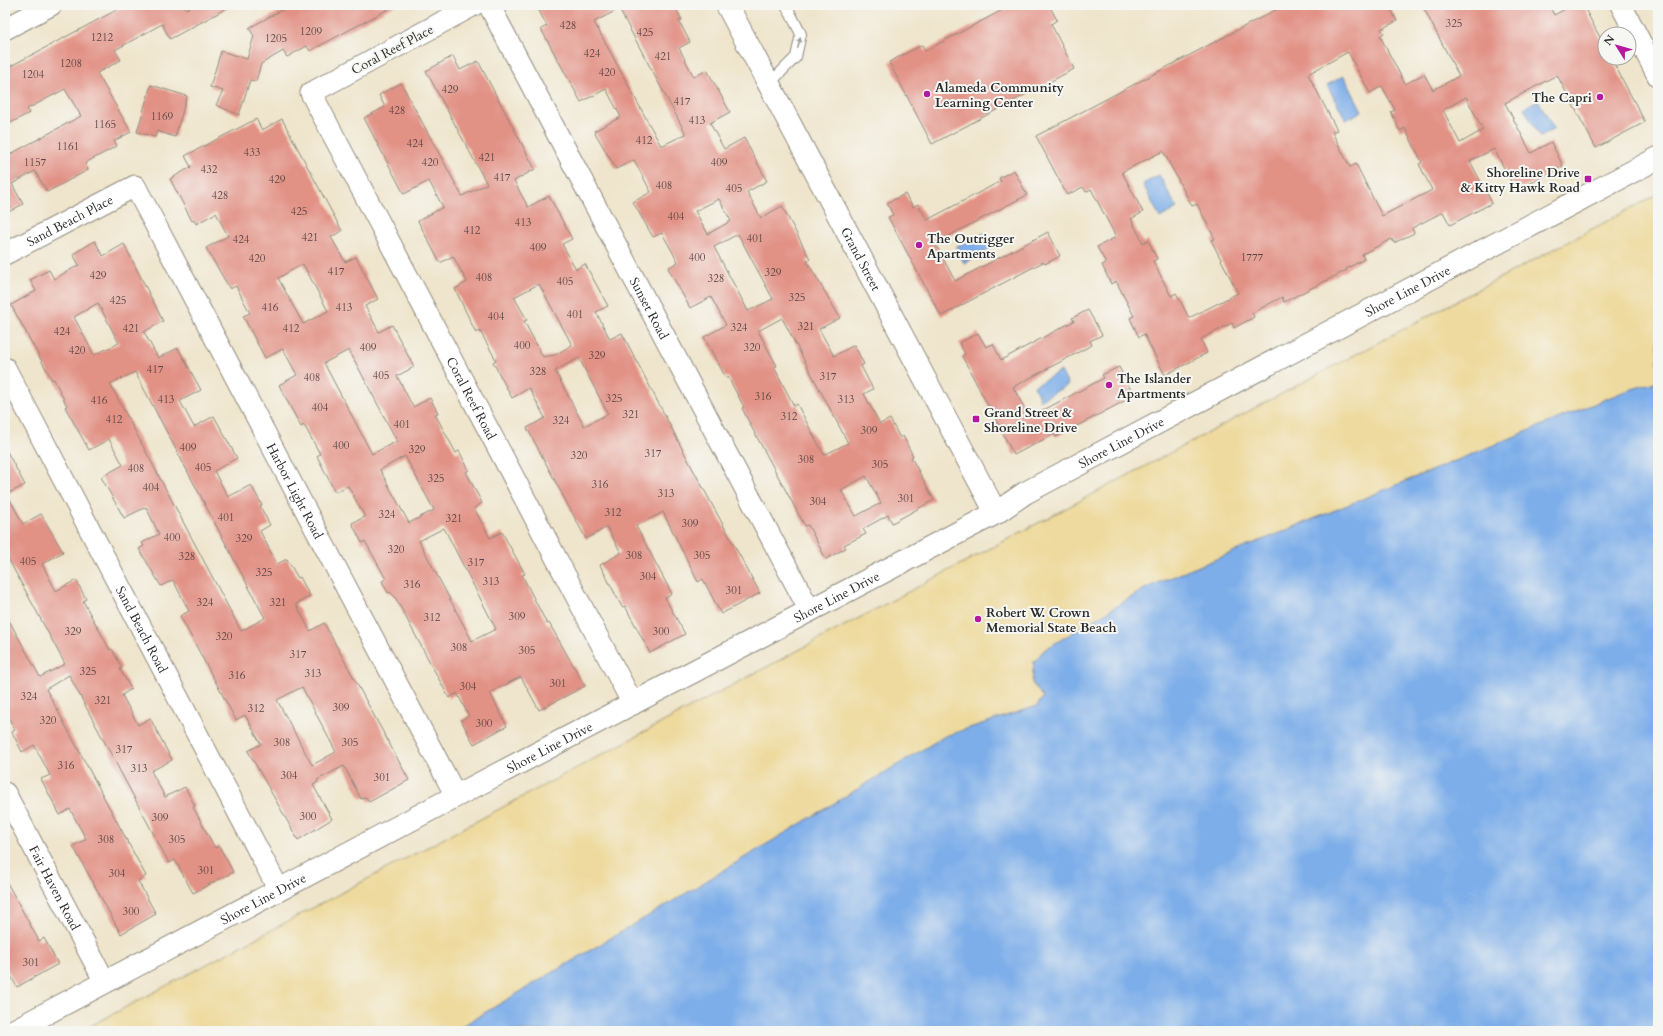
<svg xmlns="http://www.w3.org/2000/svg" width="1663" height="1036" viewBox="0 0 1663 1036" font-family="Cardo,serif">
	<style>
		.sand { fill: #eeda9e; stroke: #8c8264 }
		.water { fill: #7eaee9; stroke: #546c8a }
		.building { fill: #e29185; fill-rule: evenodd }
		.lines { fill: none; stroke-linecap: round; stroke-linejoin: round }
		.service-casing { stroke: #8d887c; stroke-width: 12 }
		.minor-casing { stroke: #8d887c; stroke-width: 23 }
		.tertiary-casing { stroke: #8d887c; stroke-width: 24 }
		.service { stroke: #fff; stroke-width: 10 }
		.minor { stroke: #fff; stroke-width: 21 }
		.tertiary { stroke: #fff; stroke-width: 22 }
		.oneway { fill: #a0a0a0 }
		.poi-dot { fill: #b5179e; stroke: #f6f6f2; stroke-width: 1.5 }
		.labels { text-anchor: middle; stroke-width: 4; stroke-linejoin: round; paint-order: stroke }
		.number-label { font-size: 11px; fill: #594442 }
		.street-label { font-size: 13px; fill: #2b2b2b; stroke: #f6f6f2 }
		.poi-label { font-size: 13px; font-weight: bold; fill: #2b2b2b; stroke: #f6f6f2; text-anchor: start }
	</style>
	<rect width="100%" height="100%" fill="#f6f6f2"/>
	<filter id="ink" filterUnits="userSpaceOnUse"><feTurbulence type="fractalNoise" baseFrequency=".025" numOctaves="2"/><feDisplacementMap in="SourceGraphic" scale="8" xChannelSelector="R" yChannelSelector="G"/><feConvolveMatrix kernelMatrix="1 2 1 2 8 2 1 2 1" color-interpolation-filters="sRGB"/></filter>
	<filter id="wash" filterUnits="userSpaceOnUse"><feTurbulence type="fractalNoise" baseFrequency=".012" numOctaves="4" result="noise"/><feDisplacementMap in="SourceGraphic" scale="16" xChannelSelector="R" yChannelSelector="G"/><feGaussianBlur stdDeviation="0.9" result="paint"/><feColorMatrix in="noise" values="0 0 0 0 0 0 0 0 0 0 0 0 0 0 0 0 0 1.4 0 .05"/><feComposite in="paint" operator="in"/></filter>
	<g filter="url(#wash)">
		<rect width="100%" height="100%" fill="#efe5cc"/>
		<path class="sand" d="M1658 194V381L1623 392 1148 587 1044 650 1034 662 1032 683 1043 697 1037 706 945 736 665 906 454 1031H81Z"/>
		<path class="water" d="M1344 76 1362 111 1346 120 1327 85Z
			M1538 100 1554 129 1540 137 1524 108Z
			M1159 175 1177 208 1160 218 1143 184Z
			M984 233 992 248 964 263 956 247Z
			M1061 371 1068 385 1040 400 1034 386Z
			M1658 381V1031H454L665 906 945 736 1037 706 1043 697 1032 683 1034 662 1044 650 1148 587 1623 392Z"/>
		<g id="blocks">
			<path class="building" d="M126 5H184L186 9 194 5H233L170 39 162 24 115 50 121 60 97 73 131 132 114 141 117 146 85 163 88 170 47 192 35 171 12 184 23 204 5 214V157L81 116 65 89 27 109 29 113 5 126V69Z
				M291 5H396L310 51 307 46 287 57 283 51 261 64 256 81 250 80 239 115 216 105 223 91 210 87 221 51 247 59 254 36 249 28Z
				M536 5H674L682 20 679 21 690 42 679 48 694 77 707 70 730 112 710 123 724 149 744 138 767 181 747 192 761 218 782 206 810 259 807 261 840 318 819 329 834 356 854 345 864 364 861 366 873 389 864 394 880 424 890 419 900 438 903 436 913 456 911 457 934 500 892 523 888 515 863 529 866 534 844 545 846 548 826 559 808 525 805 526 752 428 742 408 744 407 728 377 726 378 704 337 726 325 711 297 690 308 668 268 678 262 662 233 653 237 633 202 651 192 634 160 616 169 594 131 621 117 606 89 581 102 541 29 547 26ZM619 9 686 134 661 146 594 22ZM719 199 731 221 708 234 695 211ZM738 234 773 299 748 311 714 247ZM782 318 848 443 824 455 797 404 794 406 774 367 777 366 758 331ZM866 476 881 503 856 516 841 490Z
				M1012 5H1049L1057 20 1051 24 1074 69 932 144 889 62 922 45 925 51Z
				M1285 5H1389L1397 21 1381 29 1384 33 1380 36 1405 84 1424 74 1433 90 1459 76 1422 5H1549L1554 15 1573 5H1583L1605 47V58H1611L1645 122 1596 148 1557 75 1505 103 1531 153 1551 142 1563 166 1516 191 1494 149 1470 161 1492 203 1450 225 1443 212 1412 228 1414 233 1394 243 1392 239 1362 254 1364 259 1346 269 1347 270 1284 302 1282 297 1252 313 1254 317 1234 328 1232 323 1201 339 1207 353 1165 375 1144 334 1139 337 1130 318 1134 316 1116 281 1111 284 1102 265 1106 263 1097 247 1116 237 1091 189 1086 192 1083 187 1067 195 1036 136ZM1348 52 1370 93 1382 86 1395 110 1391 112 1400 131 1405 128 1422 162 1419 164 1432 190 1382 216 1356 164 1350 167 1332 132 1337 130 1308 74ZM1466 97 1483 130 1460 143 1443 110ZM1163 151 1192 206 1197 204 1215 239 1211 240 1238 293 1189 318 1176 293 1171 296 1153 261 1157 259 1148 240 1143 243 1131 219 1143 212 1122 172Z
				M453 56 460 70 478 61 535 169 514 181 528 207 549 196 572 239 562 244 576 269 585 264 608 306 596 312 610 339 622 333 688 460 760 593 721 614 703 579 698 582 663 512 636 526 672 594 665 598 685 634 650 653 625 606 622 607 600 565 621 553 607 527 586 539 527 428 545 418 529 388 512 398 493 362 496 360 480 331 476 333 455 289 467 282 453 256 440 263 418 221 443 207 429 181 404 194 364 118 385 107 379 95 401 83 462 196 487 184 426 71ZM539 284 572 345 555 355 543 357 524 321 527 320 514 297ZM579 358 608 414 584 426 555 371Z
				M151 85 187 96 175 137 157 131 155 137 137 132Z
				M256 119 262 130 282 119 342 231 331 237 345 262 356 257 378 299 365 306 379 332 392 325 414 367 397 376 413 407 430 398 438 413 435 414 456 453 459 451 469 470 466 472 482 503 474 508 490 538 502 532 525 574 522 575 547 624 549 623 585 686 539 710 521 677 516 679 490 693 507 726 474 744 461 720 469 716 457 693 449 698 395 597 390 592 388 593 382 581 386 579 365 541 362 543 352 523 365 517 348 486 335 492 317 456 320 454 304 425 301 427 279 385 297 375 283 349 265 358 243 316 250 313 236 286 230 289 206 248 228 236 216 213 196 224 194 220 192 221 170 179 191 167 185 156ZM303 264 328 311 303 324 278 278ZM349 350 397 441 372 454 324 363ZM405 456 434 510 409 523 380 470ZM444 528 496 629 472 641 419 541Z
				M1014 170 1027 195 935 243 955 281 1048 232 1060 256 1045 264 1043 262 941 316 888 217 893 215 887 203 905 194 913 207 918 204 927 220 1001 181 999 178Z
				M95 241 103 256 124 244 163 321 144 332 158 358 178 348 201 390 180 401 194 427 214 416 237 458 214 471 228 497 251 485 262 505 260 506 270 525 260 531 277 564 287 559 298 578 300 577 310 596 296 604 310 631 324 623 409 780 369 802 366 797 361 799 344 766 317 780 318 782 313 785 332 819 298 840 248 751 261 744 245 715 236 720 180 616 189 611 173 580 161 586 139 549 144 546 142 543 159 534 146 507 124 518 101 477 123 465 109 439 89 450 65 407 67 406 54 379 52 380 11 305 36 291 30 280 49 270 54 279 79 265 73 254ZM98 303 119 343 94 355 74 317ZM135 372 265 618 241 631 110 384ZM302 687 336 752 312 765 277 700Z
				M1088 310 1102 335 1090 341 1092 345 1013 387 1026 411 1030 408 1034 415 1104 378 1102 375 1119 367 1134 396 1056 437 1054 434 1014 455 962 356 965 354 959 343 978 333 986 347 993 344 1001 360 1074 321 1072 318Z
				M5 448 25 485 7 494 23 524 41 514 63 552 42 564 56 591 76 580 86 599 83 601 110 650 112 649 122 668 120 669 131 689 122 695 138 725 150 718 172 760 151 771 165 797 185 787 195 806 193 807 215 848 219 846 233 872 193 893 175 860 169 863 69 675 46 689 146 876 138 881 156 914 121 934 73 846 86 839 70 809 60 815 41 779 50 775 34 745 22 752 12 732 15 730 5 711V613L40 677 65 664 5 553Z
				M5 879 39 941 44 938 58 964 17 987 5 966Z"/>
		</g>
	</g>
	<g filter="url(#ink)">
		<use href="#blocks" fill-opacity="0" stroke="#8d887c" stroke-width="1"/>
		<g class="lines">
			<defs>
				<path id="service" d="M769 84 796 57 801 34 786 5"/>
				<g id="minor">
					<path id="s1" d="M474 5 311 93 633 704"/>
					<path id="s2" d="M489 5 810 611"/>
					<path d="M1621 5 1658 76"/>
					<path d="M5 29 51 5"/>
					<path id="s3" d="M5 254 135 186 456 796"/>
					<path id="s4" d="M5 368 279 890"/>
					<path id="s5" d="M5 793 105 982"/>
				</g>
				<g id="tertiary">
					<path id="s6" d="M727 5 996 513"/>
					<path id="s7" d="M13 1031 456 796 969 527 996 513 1025 493 1658 158"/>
				</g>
			</defs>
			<use href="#service" class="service-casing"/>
			<use href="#minor" class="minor-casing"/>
			<use href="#tertiary" class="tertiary-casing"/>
			<use href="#service" class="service"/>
			<use href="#minor" class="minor"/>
			<use href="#tertiary" class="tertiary"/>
		</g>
		<defs><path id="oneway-solid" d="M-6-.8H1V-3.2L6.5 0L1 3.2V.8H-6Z"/></defs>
		<use class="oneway" href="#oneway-solid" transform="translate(799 43) rotate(-76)"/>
	</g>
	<g class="poi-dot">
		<circle cx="927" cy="94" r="4"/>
		<circle cx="1600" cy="97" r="4"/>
		<rect x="1584" y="175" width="8" height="8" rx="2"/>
		<circle cx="919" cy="245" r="4"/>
		<circle cx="1109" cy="385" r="4"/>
		<rect x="972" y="415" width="8" height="8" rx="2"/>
		<circle cx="978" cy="619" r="4"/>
	</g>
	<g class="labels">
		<g class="number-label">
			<text x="1454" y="27">325</text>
			<text x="568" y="29">428</text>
			<text x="311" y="35">1209</text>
			<text x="645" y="36">425</text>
			<text x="102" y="41">1212</text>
			<text x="276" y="42">1205</text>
			<text x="592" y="57">424</text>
			<text x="663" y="60">421</text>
			<text x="71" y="67">1208</text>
			<text x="607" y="76">420</text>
			<text x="33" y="78">1204</text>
			<text x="450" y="93">429</text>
			<text x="682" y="105">417</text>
			<text x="397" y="114">428</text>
			<text x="162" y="120">1169</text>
			<text x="697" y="124">413</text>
			<text x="105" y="128">1165</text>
			<text x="644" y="144">412</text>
			<text x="415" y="147">424</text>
			<text x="68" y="150">1161</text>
			<text x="252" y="156">433</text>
			<text x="487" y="161">421</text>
			<text x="35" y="166">1157</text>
			<text x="430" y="166">420</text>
			<text x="719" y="166">409</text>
			<text x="209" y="173">432</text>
			<text x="502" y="181">417</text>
			<text x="277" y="183">429</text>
			<text x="664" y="189">408</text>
			<text x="734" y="192">405</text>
			<text x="220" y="199">428</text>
			<text x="299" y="215">425</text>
			<text x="676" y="220">404</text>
			<text x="523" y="226">413</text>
			<text x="472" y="234">412</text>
			<text x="310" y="241">421</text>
			<text x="755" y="242">401</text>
			<text x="241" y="243">424</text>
			<text x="538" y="251">409</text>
			<text x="697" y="261">400</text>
			<text x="1252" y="261">1777</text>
			<text x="257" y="262">420</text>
			<text x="336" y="275">417</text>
			<text x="773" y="276">329</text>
			<text x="98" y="279">429</text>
			<text x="484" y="281">408</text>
			<text x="716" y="282">328</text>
			<text x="565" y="285">405</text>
			<text x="797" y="301">325</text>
			<text x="118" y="304">425</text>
			<text x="270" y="311">416</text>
			<text x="344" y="311">413</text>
			<text x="575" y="318">401</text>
			<text x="496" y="320">404</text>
			<text x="806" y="330">321</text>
			<text x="739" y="331">324</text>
			<text x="131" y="332">421</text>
			<text x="291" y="332">412</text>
			<text x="62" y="335">424</text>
			<text x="522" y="349">400</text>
			<text x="368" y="351">409</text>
			<text x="752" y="351">320</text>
			<text x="77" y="354">420</text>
			<text x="597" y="359">329</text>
			<text x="155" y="373">417</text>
			<text x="538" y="375">328</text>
			<text x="381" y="379">405</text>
			<text x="828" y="380">317</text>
			<text x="312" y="381">408</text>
			<text x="763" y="400">316</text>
			<text x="614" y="402">325</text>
			<text x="166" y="403">413</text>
			<text x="846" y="403">313</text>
			<text x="99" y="404">416</text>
			<text x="320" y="411">404</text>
			<text x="631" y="418">321</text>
			<text x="789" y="420">312</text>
			<text x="114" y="423">412</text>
			<text x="561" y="424">324</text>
			<text x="402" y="428">401</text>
			<text x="869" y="434">309</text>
			<text x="341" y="449">400</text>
			<text x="188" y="451">409</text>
			<text x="417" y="453">329</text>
			<text x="653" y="457">317</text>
			<text x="579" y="459">320</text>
			<text x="806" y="463">308</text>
			<text x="880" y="468">305</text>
			<text x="203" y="471">405</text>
			<text x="136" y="472">408</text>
			<text x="436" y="482">325</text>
			<text x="600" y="488">316</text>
			<text x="151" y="491">404</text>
			<text x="666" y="497">313</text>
			<text x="906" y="502">301</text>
			<text x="818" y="505">304</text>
			<text x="613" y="516">312</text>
			<text x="387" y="518">324</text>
			<text x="226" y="521">401</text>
			<text x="454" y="522">321</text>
			<text x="690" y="527">309</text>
			<text x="172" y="541">400</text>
			<text x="244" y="542">329</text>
			<text x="396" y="553">320</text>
			<text x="634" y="559">308</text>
			<text x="702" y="559">305</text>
			<text x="187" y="560">328</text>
			<text x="28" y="565">405</text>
			<text x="476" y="566">317</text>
			<text x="264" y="576">325</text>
			<text x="648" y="580">304</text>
			<text x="491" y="585">313</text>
			<text x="412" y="588">316</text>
			<text x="734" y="594">301</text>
			<text x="205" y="606">324</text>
			<text x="278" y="606">321</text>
			<text x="517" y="620">309</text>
			<text x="432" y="621">312</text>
			<text x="73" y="635">329</text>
			<text x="661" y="635">300</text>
			<text x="224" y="640">320</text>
			<text x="459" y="651">308</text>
			<text x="527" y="654">305</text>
			<text x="298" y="658">317</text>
			<text x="88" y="675">325</text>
			<text x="313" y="677">313</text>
			<text x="237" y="679">316</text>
			<text x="558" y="687">301</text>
			<text x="468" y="690">304</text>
			<text x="29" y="700">324</text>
			<text x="103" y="704">321</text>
			<text x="341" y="711">309</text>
			<text x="256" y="712">312</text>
			<text x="48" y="724">320</text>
			<text x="484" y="727">300</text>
			<text x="282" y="746">308</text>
			<text x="350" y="746">305</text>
			<text x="124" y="753">317</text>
			<text x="66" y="769">316</text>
			<text x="139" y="772">313</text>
			<text x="289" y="779">304</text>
			<text x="382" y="781">301</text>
			<text x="308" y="820">300</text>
			<text x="160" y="821">309</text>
			<text x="106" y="843">308</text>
			<text x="177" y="843">305</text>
			<text x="206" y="874">301</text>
			<text x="117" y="877">304</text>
			<text x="131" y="915">300</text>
			<text x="31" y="966">301</text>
		</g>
		<g class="street-label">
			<text transform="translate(392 49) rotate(-28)" y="5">Coral Reef Place</text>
			<text dy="5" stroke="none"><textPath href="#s3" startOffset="73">Sand Beach Place</textPath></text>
			<text dy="5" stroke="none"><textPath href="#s6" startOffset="287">Grand Street</textPath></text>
			<text dy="5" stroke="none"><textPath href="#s7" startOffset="1579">Shore Line Drive</textPath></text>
			<text dy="5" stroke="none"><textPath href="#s2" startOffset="343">Sunset Road</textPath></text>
			<text dy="5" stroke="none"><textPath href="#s1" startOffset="530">Coral Reef Road</textPath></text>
			<text dy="5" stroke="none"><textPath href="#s7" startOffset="1255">Shore Line Drive</textPath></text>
			<text dy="5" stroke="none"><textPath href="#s3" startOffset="491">Harbor Light Road</textPath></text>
			<text dy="5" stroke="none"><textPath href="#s7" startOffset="931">Shore Line Drive</textPath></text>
			<text dy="5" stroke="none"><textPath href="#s4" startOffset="295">Sand Beach Road</textPath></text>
			<text dy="5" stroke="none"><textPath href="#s7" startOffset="607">Shore Line Drive</textPath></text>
			<text dy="5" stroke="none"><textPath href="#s5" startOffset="107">Fair Haven Road</textPath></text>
			<text dy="5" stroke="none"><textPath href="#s7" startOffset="283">Shore Line Drive</textPath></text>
		</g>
		<g class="poi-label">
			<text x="935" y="92">Alameda Community<tspan x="935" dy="15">Learning Center</tspan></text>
			<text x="1592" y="102" text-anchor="end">The Capri</text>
			<text x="1580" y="177" text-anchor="end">Shoreline Drive<tspan x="1580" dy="15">&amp; Kitty Hawk Road</tspan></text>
			<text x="927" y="243">The Outrigger<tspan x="927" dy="15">Apartments</tspan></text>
			<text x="1117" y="383">The Islander<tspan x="1117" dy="15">Apartments</tspan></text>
			<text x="984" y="417">Grand Street &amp;<tspan x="984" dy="15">Shoreline Drive</tspan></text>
			<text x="986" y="617">Robert W. Crown<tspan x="986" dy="15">Memorial State Beach</tspan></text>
		</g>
	</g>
	<rect width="1663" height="1036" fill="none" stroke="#f6f6f2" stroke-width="20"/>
	<g transform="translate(1617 46) rotate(307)"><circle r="19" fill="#f6f6f2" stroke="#a5a5a2"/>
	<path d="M0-3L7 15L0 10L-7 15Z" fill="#b5179e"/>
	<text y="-6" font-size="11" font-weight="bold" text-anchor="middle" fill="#2b2b2b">N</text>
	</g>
</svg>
